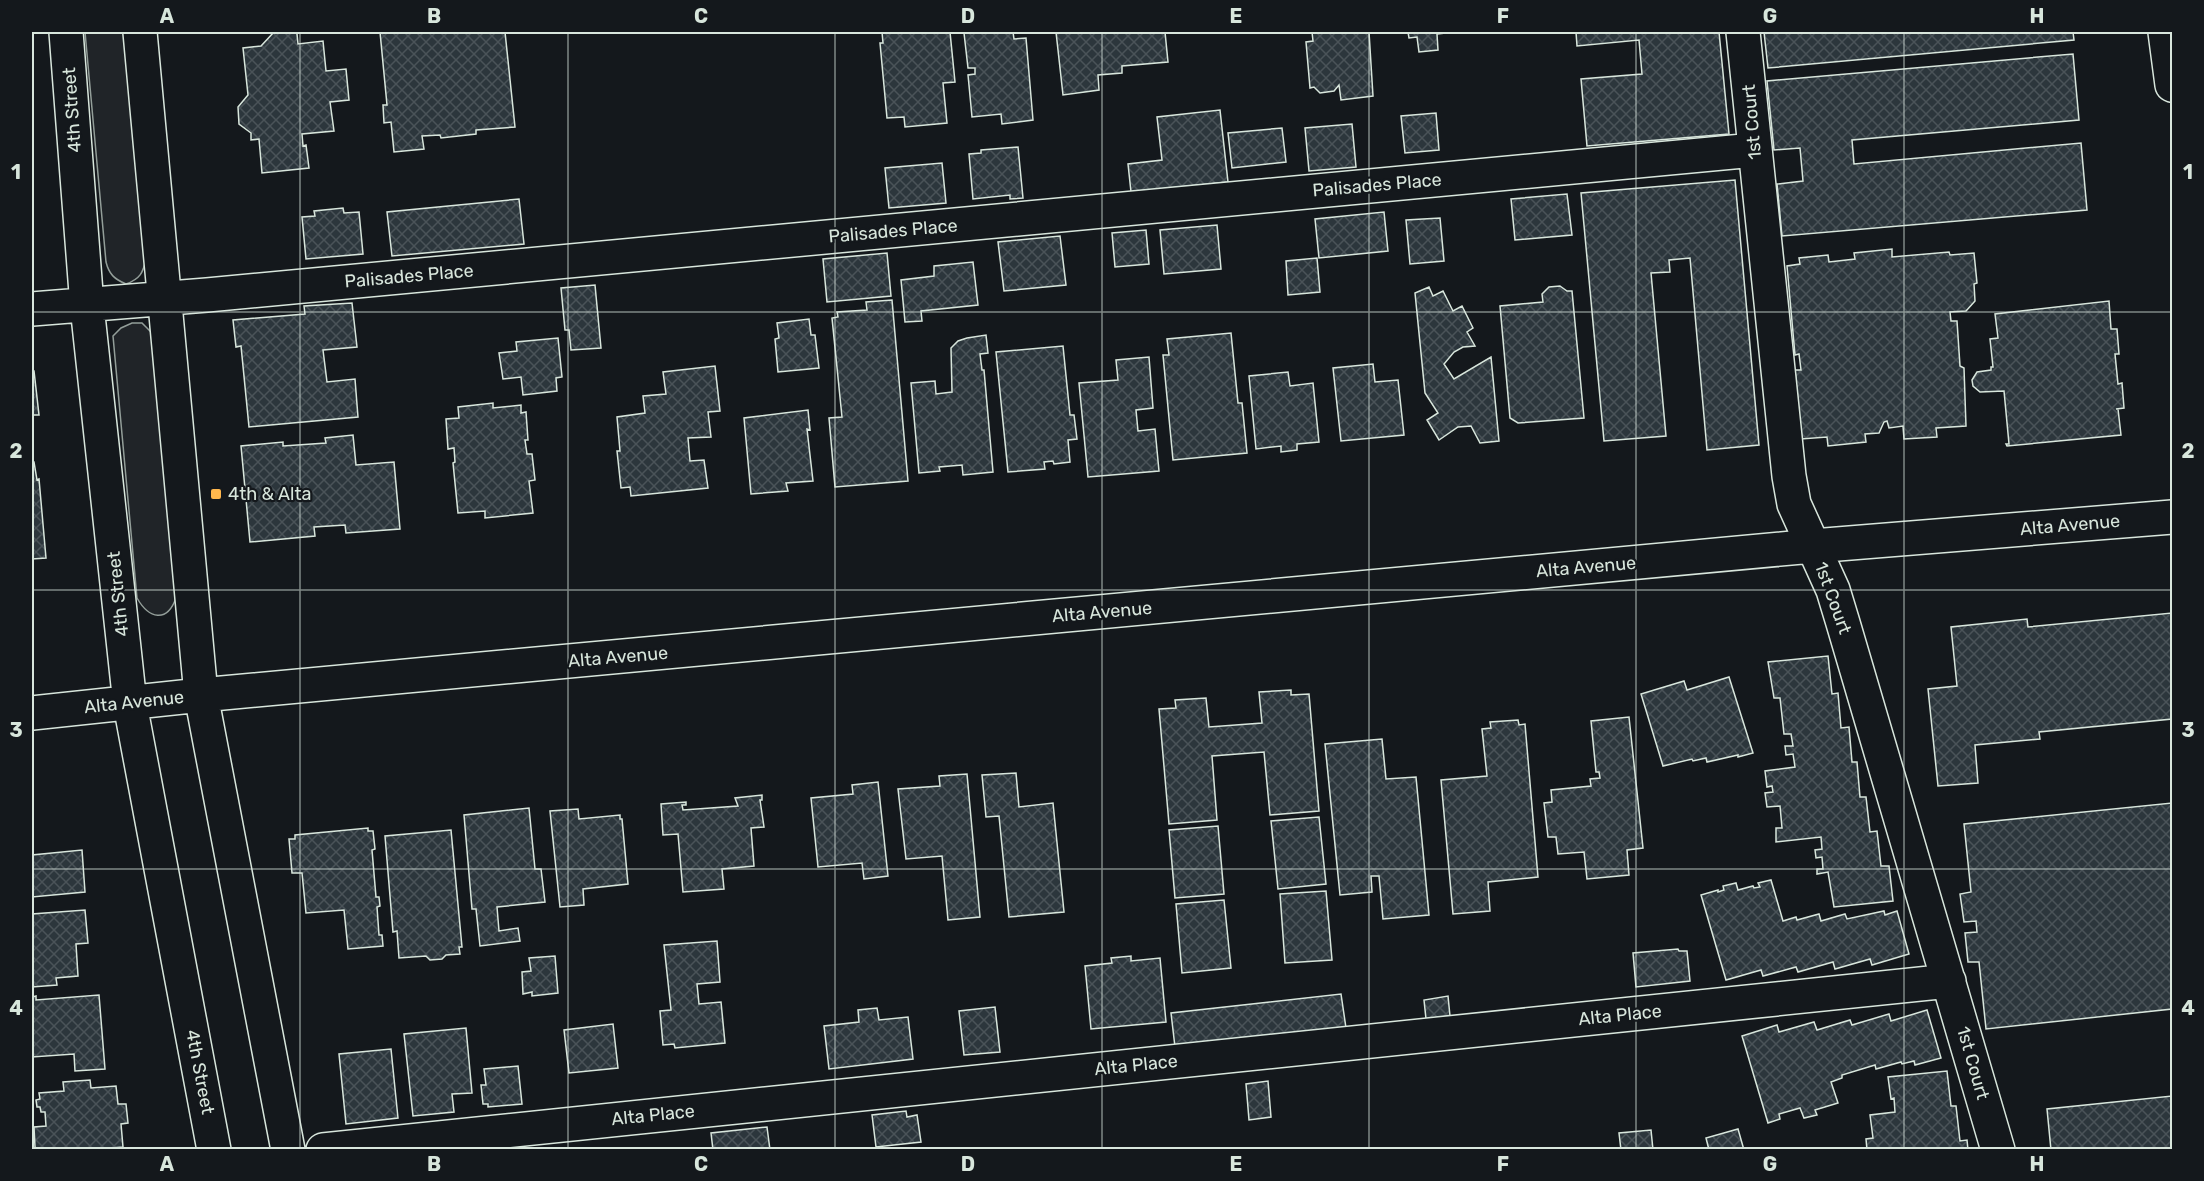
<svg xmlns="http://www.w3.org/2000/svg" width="2204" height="1181" viewBox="0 0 2204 1181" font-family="Rubik,sans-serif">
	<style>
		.grass { fill: #202428; stroke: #939e99; stroke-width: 1.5 }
		.building { fill: url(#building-cross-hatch); stroke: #d8e6dc; stroke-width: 1.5 }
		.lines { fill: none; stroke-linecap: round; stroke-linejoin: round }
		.minor-casing { stroke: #d8e6dc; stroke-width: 36 }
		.major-casing { stroke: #d8e6dc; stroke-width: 36 }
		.minor { stroke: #14181c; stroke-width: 33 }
		.major { stroke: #14181c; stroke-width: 33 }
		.grid { fill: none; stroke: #d8e6dc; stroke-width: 1.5; stroke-opacity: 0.55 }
		.poi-dot { fill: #ffb74d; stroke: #14181c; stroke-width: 2 }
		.labels { text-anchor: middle; stroke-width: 4.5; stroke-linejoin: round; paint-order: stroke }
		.street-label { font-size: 18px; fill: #d8e6dc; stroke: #14181c }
		.poi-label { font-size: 18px; fill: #d8e6dc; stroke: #14181c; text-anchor: start }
		.neatline { fill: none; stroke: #d8e6dc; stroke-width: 2 }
		.grid-label { font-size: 20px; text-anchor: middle; font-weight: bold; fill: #d8e6dc }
	</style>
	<defs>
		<pattern id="building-cross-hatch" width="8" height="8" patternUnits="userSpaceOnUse" patternTransform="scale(1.5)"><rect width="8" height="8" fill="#2c363c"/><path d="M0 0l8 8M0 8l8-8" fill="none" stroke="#4a5358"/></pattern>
	</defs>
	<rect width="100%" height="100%" fill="#14181c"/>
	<path class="grass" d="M85 32H125L146 259C143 273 140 279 126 284 114 279 109 274 106 262Z
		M132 323H142L151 332 176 598C167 623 149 619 137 598L113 336 121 328Z"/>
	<path class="building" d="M274 32H294L297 34 298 44 323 41 326 71 346 69 349 100 330 102 334 131 302 134 303 146 306 145 309 168 262 173 259 139 251 140V133L239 124 238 107 248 95 243 48 261 46Z
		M380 32H505L515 127 476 130V134L441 138 440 135 422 136 424 149 394 152 391 122 384 123 383 105H387Z
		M882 32H950L955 82 943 83 947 123 905 127 904 117 887 118 880 43H883Z
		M971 32H1013L1014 39 1026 38 1033 120 1002 124 1001 114 972 117 968 75 975 74V68H968L964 33Z
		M1056 32H1165L1168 62 1122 66V73L1098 75 1099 90 1063 95Z
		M1312 32H1369L1373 96 1341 100 1339 85 1334 91 1320 93 1314 87 1310 88 1306 42 1313 41Z
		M1408 32H1455L1437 34 1438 50 1419 52 1417 37 1409 38Z
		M1576 32H1719L1729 134 1587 146 1581 79 1642 74 1639 40 1577 46Z
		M1764 32H2073L2074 40 1768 68Z
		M2073 54 2079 120 1852 140 1854 164 2081 143 2087 210 1782 236 1777 184 1803 181 1800 148 1774 150 1767 81Z
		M1220 110 1228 182 1131 192 1128 164 1162 160 1157 117Z
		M1436 113 1439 150 1405 153 1401 116Z
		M1352 124 1356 167 1309 171 1305 128Z
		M1282 128 1286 162 1232 168 1228 133Z
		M1018 147 1023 198 1010 199V195L973 199 969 154 981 153V150Z
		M942 163 946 203 889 208 885 168Z
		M1735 180 1759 445 1707 450 1690 258 1669 260 1670 272 1651 273 1666 436 1604 441 1581 193Z
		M1567 194 1572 235 1515 240 1511 199Z
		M519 199 524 244 392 256 387 212Z
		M343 208 344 213 359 212 363 254 306 259 302 217 315 216 314 211Z
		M1384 212 1388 251 1319 258 1315 219Z
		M1440 218 1444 261 1410 264 1406 220Z
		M1217 225 1221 269 1164 274 1160 230Z
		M1146 230 1149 264 1115 267 1112 233Z
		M1060 236 1066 285 1004 291 998 242Z
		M1892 249V257L1949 252 1950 255 1974 253 1977 283 1974 284 1975 301 1966 311 1950 312 1951 321H1957L1960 366 1964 368 1966 426 1936 428 1937 437 1904 439 1903 426 1889 428 1887 421 1884 422 1879 433 1865 434 1866 442 1828 446 1827 437 1801 439 1795 370H1801L1799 354 1795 355 1787 266 1800 264 1799 258 1828 255 1829 262 1855 259 1854 253Z
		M887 253 891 296 827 302 823 259Z
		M1317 258 1320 292 1288 295 1286 261Z
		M973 262 978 305 921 311 922 321 905 322 901 280 934 276V266Z
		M595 285 601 348 571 350 569 330H565L561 288Z
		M1560 286 1567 291H1572L1584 418 1518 423 1510 418 1500 306 1543 302 1542 294 1549 287Z
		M1429 287 1433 296 1443 291 1453 311 1462 306 1473 328 1467 332 1475 346 1463 347 1454 352 1444 364 1454 379 1491 357 1499 441 1480 443 1471 426 1458 427 1439 440 1427 420 1438 413 1425 393 1415 293Z
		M892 300 908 481 835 487 829 418 842 417 832 318 838 317 837 312 867 310 866 302Z
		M2109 301 2111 329H2117L2119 354H2115L2118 384 2122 383 2124 408 2116 409H2118L2121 435 2007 446 2006 444H2009L2004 391 1980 392 1973 386 1972 380 1977 372 1991 370V367H1993L1990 339 1998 338 1995 314Z
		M352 303 357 347 323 350 327 382 355 379 358 417 249 427 241 346 236 347 233 320 305 314 304 306Z
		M809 319 811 335H815L819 368 778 372 775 339 779 338 777 323Z
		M1231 333 1238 403H1242L1247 453 1173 460 1163 355H1169L1167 339Z
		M986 335 988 353 980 354 982 370H984L993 472 963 475 962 465 939 467 940 471 919 473 911 383 935 381 936 394 952 392 951 348 958 341 967 338Z
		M558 338 562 377 556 378 557 391 523 395 521 377 503 379 499 353 517 351 516 342Z
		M1063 346 1070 415H1074L1077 439 1068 440 1070 462 1054 464 1053 461 1044 462 1045 469 1008 472 996 352Z
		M1149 357 1153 408 1136 410 1138 431 1155 429 1159 471 1088 477 1079 383 1118 380 1116 360Z
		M1373 364 1375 382 1398 380 1404 435 1341 441 1333 368Z
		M715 366 720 411 708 412 711 437 688 438 690 461 704 460 708 488 631 496 630 487 621 488 617 451H620L617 417 645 413 643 396 666 394 663 372Z
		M32 371H34L39 415H32Z
		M1288 372 1290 386 1313 383 1319 442 1297 444V450L1281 452V446L1256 449 1249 376Z
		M493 403V408L521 405V413L526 412 528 440H525L527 454H532L535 480 529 481 533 513 485 518V511L458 513 453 463 455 462 454 448 448 449 446 419 459 418 458 407Z
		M808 410 810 430 807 429 813 481 786 483 788 491 751 494 744 418Z
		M353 435 356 465 394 462 400 529 346 533 345 525 314 527 315 536 250 542 241 446 283 442V446L326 443 325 438Z
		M32 462H34L37 480 39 479 46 558 32 559Z
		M2172 613V719L2039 732 2040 739 1975 745 1978 783 1938 786 1928 689 1957 686 1951 627 2027 619 2028 627Z
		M1828 656 1832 694 1838 693 1841 728 1849 727 1852 762H1857L1860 797H1866L1870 832 1877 831 1881 866H1889L1893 901 1834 907 1828 872 1817 874V869H1823L1822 857 1816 858 1815 850 1822 849 1821 837 1776 842V828H1782L1780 806 1767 807 1765 793 1773 792 1772 786 1767 787 1765 771 1795 767 1793 754 1786 755 1785 746H1793L1791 734H1784L1780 698H1774L1768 662Z
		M1729 677 1753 753 1738 757V755L1707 762 1706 758 1693 761 1692 759 1663 766 1641 694 1684 681 1687 690Z
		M1291 690V695L1309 694 1319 811 1270 815 1264 752 1212 756 1217 820 1169 824 1159 709 1176 708 1175 700 1206 698 1209 727 1262 723 1259 692Z
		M1629 717 1643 848 1627 850 1629 875 1587 879 1584 852 1558 854 1556 837H1548L1544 803 1552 802 1551 790 1591 786 1590 779 1600 778 1599 772H1596L1591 721Z
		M1518 720 1519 725 1525 724 1538 877 1488 882 1490 911 1453 914 1441 780 1487 776 1482 729 1491 728 1490 722Z
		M1382 739 1386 779 1416 777 1429 915 1383 919 1379 876H1371L1372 892 1340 895 1325 744Z
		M1016 773 1019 807 1053 803 1064 912 1009 917 999 816 986 817 982 775Z
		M967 774 980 917 948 920 942 856 906 859 898 789 940 786 939 776Z
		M878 782 888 876 864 879 862 863 818 867 811 798 853 794 852 785Z
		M762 795V800H760L764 827 751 828 754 866 722 869 724 889 683 892 678 834 663 835 661 804 686 802V805H682L683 810 738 806 735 798Z
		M2172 803V1009L1986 1029 1979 962H1968L1965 933 1977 932 1976 921 1964 922 1960 894 1971 892 1964 824Z
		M529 808 535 869H541L545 902 497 907 499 931 518 928 520 941 480 946 476 909H472L464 815Z
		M578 809 579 819 620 815V819H622L628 884 583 889 584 905 560 907 550 811Z
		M1319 817 1326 884 1278 889 1271 821Z
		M1218 826 1224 894 1175 898 1169 830Z
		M368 828V831H373L375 849 372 850 376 897H379L380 906 377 907 379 935H382L383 946 348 949 344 910 306 913 302 873H292L289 839H295V835Z
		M451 830 462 947H459L460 954 446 955 442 959 430 960 426 956 399 958 397 931 393 932 385 836Z
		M82 850 85 892 32 897V855Z
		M1771 880 1783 921 1796 917 1797 920 1819 914 1821 921 1845 914 1847 919 1884 911 1885 915 1897 911 1909 954 1872 965 1870 959 1835 969 1833 962 1798 972 1796 967 1763 976 1761 970 1726 980 1701 895 1718 890V892L1724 890 1723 886 1736 883 1738 890 1753 886 1754 888 1760 887 1758 883Z
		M1326 891 1332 960 1285 963 1280 894Z
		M1224 900 1231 968 1182 973 1176 904Z
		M85 910 88 943 76 944 78 976 56 978 57 985 32 987V914Z
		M717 941 720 982 697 984 699 1004 721 1002 725 1043 675 1048 674 1044 663 1045 660 1011 671 1010 664 945Z
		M1678 949 1679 951H1687L1690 981 1636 987 1633 953Z
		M555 956 558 993 532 996V992L523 994 522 972 531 971 529 958Z
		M1131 956V961L1160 958 1166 1022 1091 1029 1085 966 1112 963 1111 958Z
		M1341 994 1346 1028 1175 1047 1171 1013Z
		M99 995 105 1069 75 1071 74 1054 32 1057V997L36 996V1000Z
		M1448 996 1450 1016 1426 1019 1424 1000Z
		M995 1007 1000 1052 964 1055 959 1011Z
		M877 1008 879 1020 908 1017 913 1059 829 1069 824 1026 859 1022 858 1010Z
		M1927 1010 1941 1058 1915 1065 1914 1061 1902 1064 1901 1062 1876 1069 1875 1065 1842 1075V1078L1831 1082 1838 1103 1815 1110 1817 1115 1804 1118 1800 1108 1779 1114 1780 1119 1768 1123 1742 1036 1777 1025 1779 1032 1814 1022 1817 1030 1850 1020 1852 1025 1889 1014 1891 1021Z
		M613 1024 618 1068 569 1073 564 1030Z
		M466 1028 472 1093 452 1094 454 1112 413 1116 404 1034Z
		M391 1049 398 1118 346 1124 339 1054Z
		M518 1066 522 1104 488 1107V1104H483L481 1085H486L484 1069Z
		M1947 1071 1951 1106H1956L1960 1141 1967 1140 1968 1150H1867L1866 1139 1873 1138 1870 1115 1895 1112 1894 1098 1891 1099 1888 1077Z
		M90 1080 91 1088 116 1086 118 1104H126L128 1123 121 1124 123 1147 87 1150H38L35 1147 34 1127 46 1126 45 1112H41L40 1107H37L36 1100 40 1099 39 1093 64 1091 63 1082Z
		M1268 1081 1271 1117 1249 1120 1246 1084Z
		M2172 1096V1150H2051L2047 1109Z
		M906 1111 907 1117 917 1115 921 1142 876 1147 872 1115Z
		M767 1127 770 1150H713L711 1133Z
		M1738 1129 1744 1150H1709L1706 1138Z
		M1651 1130 1653 1150H1621L1619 1133Z"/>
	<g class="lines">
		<defs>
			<path id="minor" d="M66 32 87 306 130 704 214 1150
				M140 32 201 695 288 1150
				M1743 32 1789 476 1794 504 1833 590 1843 623 1998 1150
				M32 309 207 295 1754 150
				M32 713 201 695 1813 546 2172 517
				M323 1150 1949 981"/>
			<path id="major" d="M2165 32 2172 85"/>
		</defs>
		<use href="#minor" class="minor-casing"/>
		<use href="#major" class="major-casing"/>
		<use href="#minor" class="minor"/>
		<use href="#major" class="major"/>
	</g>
	<path class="grid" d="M300 32V1150M568 32V1150M835 32V1150M1102 32V1150M1369 32V1150M1636 32V1150M1904 32V1150M32 312H2172M32 590H2172M32 869H2172"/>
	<rect class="poi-dot" x="210" y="488" width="12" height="12" rx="3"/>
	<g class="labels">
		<g class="street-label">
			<text transform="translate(72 110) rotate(-94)" y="6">4th Street</text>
			<text transform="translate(1752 122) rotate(-95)" y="6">1st Court</text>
			<text transform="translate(1377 185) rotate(-5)" y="6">Palisades Place</text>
			<text transform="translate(893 231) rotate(-5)" y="6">Palisades Place</text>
			<text transform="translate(409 276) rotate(-5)" y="6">Palisades Place</text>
			<text transform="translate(2070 525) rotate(-5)" y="6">Alta Avenue</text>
			<text transform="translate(1586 567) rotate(-5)" y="6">Alta Avenue</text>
			<text transform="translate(118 594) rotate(-96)" y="6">4th Street</text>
			<text transform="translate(1833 598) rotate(70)" y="6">1st Court</text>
			<text transform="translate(1102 612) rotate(-5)" y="6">Alta Avenue</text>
			<text transform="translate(618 657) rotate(-5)" y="6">Alta Avenue</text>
			<text transform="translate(134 702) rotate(-6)" y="6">Alta Avenue</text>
			<text transform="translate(1620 1015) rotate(-6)" y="6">Alta Place</text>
			<text transform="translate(1973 1063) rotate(74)" y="6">1st Court</text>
			<text transform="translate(1136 1065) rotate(-6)" y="6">Alta Place</text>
			<text transform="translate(200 1072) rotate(79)" y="6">4th Street</text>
			<text transform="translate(653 1115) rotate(-6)" y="6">Alta Place</text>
		</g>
		<g class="poi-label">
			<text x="228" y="500">4th &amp; Alta</text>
		</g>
	</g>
	<rect width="2204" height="1181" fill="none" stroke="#14181c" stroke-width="66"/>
	<rect x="33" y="33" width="2138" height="1115" class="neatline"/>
	<g class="grid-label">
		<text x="167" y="23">A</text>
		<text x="434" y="23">B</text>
		<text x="701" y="23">C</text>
		<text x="968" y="23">D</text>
		<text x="1236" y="23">E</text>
		<text x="1503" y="23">F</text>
		<text x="1770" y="23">G</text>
		<text x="2037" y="23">H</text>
		<text x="16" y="179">1</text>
		<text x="2188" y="179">1</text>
		<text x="16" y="458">2</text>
		<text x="2188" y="458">2</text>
		<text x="16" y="737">3</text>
		<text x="2188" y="737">3</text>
		<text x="16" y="1015">4</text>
		<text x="2188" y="1015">4</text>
		<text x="167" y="1171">A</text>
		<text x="434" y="1171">B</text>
		<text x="701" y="1171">C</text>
		<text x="968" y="1171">D</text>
		<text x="1236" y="1171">E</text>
		<text x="1503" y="1171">F</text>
		<text x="1770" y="1171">G</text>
		<text x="2037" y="1171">H</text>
	</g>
</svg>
